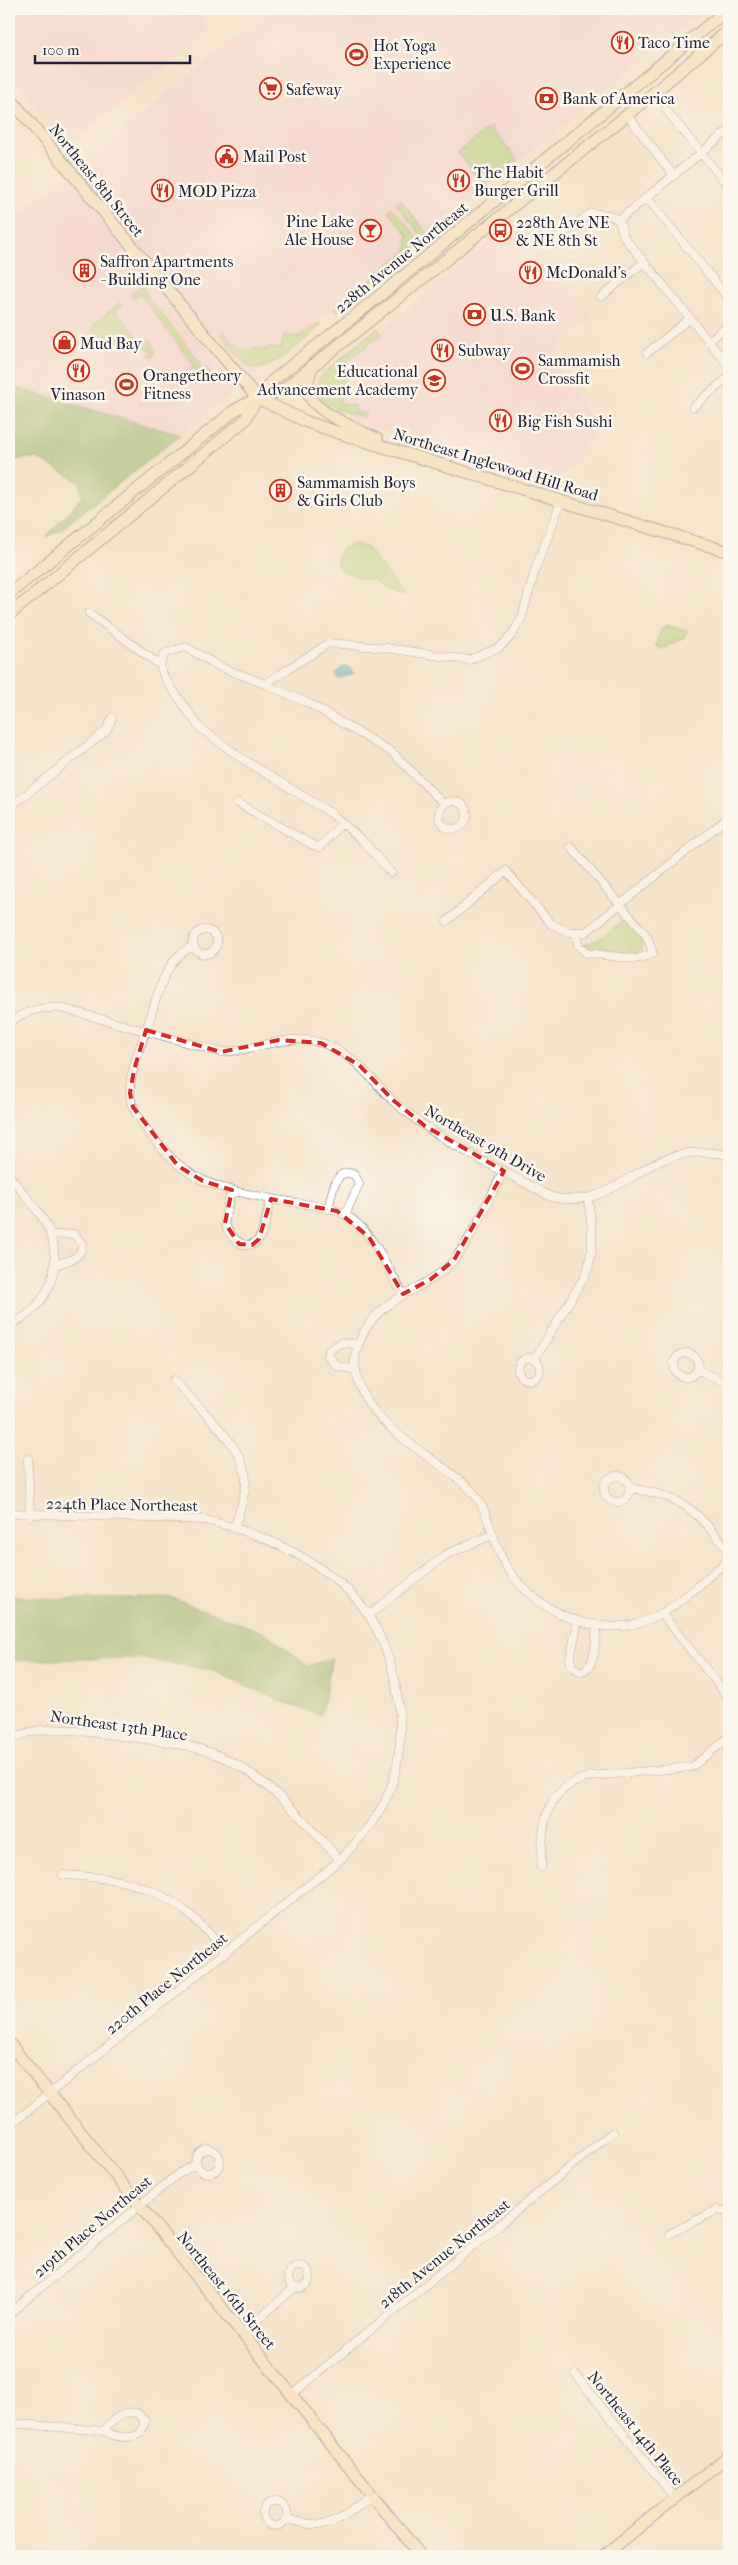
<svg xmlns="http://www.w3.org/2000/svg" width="738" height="2565" viewBox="0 0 738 2565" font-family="'IM FELL French Canon',serif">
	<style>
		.built { fill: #f7cfd5 }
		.green { fill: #accf78; stroke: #67785a }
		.forest { fill: #89b268; stroke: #566a52 }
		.water { fill: #48acc8; stroke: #356782 }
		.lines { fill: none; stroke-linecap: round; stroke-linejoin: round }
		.street-casing { stroke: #6c666d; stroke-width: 9 }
		.secondary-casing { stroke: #6c666d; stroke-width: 13 }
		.street { stroke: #fff; stroke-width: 8 }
		.secondary { stroke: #fbe6c3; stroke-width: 11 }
		.marked { fill: none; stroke: #d62828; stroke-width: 4; stroke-dasharray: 10 6; stroke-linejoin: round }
		.labels { text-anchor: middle; stroke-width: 5; stroke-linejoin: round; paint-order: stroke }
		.poi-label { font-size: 16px; fill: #22223b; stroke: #fbf7ec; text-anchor: start }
		.street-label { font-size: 16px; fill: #22223b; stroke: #fbf7ec }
	</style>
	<rect width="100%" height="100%" fill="#fbf7ec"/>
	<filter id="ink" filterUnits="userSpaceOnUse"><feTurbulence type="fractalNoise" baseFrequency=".02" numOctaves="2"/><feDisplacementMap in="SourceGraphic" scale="10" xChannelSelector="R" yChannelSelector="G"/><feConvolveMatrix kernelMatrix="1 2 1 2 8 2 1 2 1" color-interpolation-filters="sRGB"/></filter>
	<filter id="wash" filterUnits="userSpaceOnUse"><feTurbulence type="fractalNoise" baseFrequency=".0096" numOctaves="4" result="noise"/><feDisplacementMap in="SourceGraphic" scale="20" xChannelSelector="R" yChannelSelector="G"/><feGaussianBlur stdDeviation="1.12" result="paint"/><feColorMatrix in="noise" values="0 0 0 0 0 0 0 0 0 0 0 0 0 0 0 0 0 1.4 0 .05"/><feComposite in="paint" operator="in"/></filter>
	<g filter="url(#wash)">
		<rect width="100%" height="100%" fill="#f5e4cb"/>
		<path class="built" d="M9 9H194L211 30 69 146 9 74Z
			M271 9H706L180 435 9 386V223Z
			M514 221 594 317 548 357 598 426 559 482 346 418 327 376Z"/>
		<path class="green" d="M490 127 517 159 485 186 458 153Z
			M400 199 429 236 425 240 396 203Z
			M392 207 422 243 338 311 334 309 407 250 408 235 388 210Z
			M142 285 148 298 200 362 199 370H195L194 368 188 371 194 365 140 294 133 298 132 293Z
			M120 303 122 305 116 311 144 343 150 339C154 345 157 351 153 358L149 355 152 349 95 333 93 330 94 324Z
			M319 323 321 325C308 336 267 378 249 366 239 360 229 344 221 334L224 331 240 349 248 350 253 348 266 350 267 347 281 349 284 335 297 337Z
			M377 328 382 334 346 362 340 403 355 406 354 412 365 413 364 417C346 412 322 408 316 388L320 376Z
			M206 368 214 378 213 383 210 385 203 376Z
			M356 544 367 548 404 596 384 588 373 579H366L341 571C331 557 341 545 356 544Z
			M666 625 687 631 684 638 663 649 656 646 662 627 665 628Z
			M624 920 642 943 641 950 637 954 590 950 582 945 596 941Z"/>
		<path class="forest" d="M9 386 180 435 59 531 46 537 82 497 80 482 36 458 9 460Z
			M9 1596 64 1599 171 1598 266 1633 308 1666 332 1658 321 1715 286 1703 211 1670 136 1658 9 1661Z"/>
		<path class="water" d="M346 666 352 669 354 674 338 679 336 674 340 669Z"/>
	</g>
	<g filter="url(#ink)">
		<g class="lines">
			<defs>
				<path id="street" d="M666 110 729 187
					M627 115 674 176
					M647 198 729 299
					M619 220 624 237 729 366
					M555 240 591 213 609 215 619 220 729 130
					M601 297 644 262
					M708 342 729 324
					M647 353 689 319
					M693 407 729 377
					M89 613 160 665
					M265 684 310 704 393 753 444 804
					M439 815a14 14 0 1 1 28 0a14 14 0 1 1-28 0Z
					M238 803 313 845 320 847 342 823
					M9 808 106 731 112 718
					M571 847 647 936 653 954 636 959 586 953 578 945 575 932
					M391 873 363 841 332 814 241 758 199 727 164 677 160 665 165 653 186 647 220 667 265 684 329 643 387 648 469 660 500 647 512 635 522 617 536 567 561 502
					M447 921 506 871 551 924 569 932H586L729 817
					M193 942a12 12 0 1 1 24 0a12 12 0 1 1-24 0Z
					M193 946C164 958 158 996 148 1024 141 1045 129 1072 130 1094 131 1109 141 1122 150 1134 186 1182 215 1188 272 1199 296 1204 328 1204 349 1217 374 1234 388 1269 403 1294
					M9 1023C26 1010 40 1007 61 1008L221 1052C255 1051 287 1032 322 1043 353 1053 370 1078 392 1100 402 1109 414 1118 425 1126 464 1153 509 1174 551 1197 597 1207 617 1183 654 1164 677 1152 704 1150 729 1155
					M504 1171C488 1200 475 1234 454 1260 428 1291 385 1293 364 1332 360 1340 356 1348 355 1358 353 1422 431 1452 469 1488 490 1508 492 1545 508 1569 539 1616 610 1645 662 1613 686 1599 708 1577 729 1559
					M9 1175C23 1194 43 1213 51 1236 63 1273 44 1311 9 1325
					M232 1190C229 1200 225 1211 225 1221 225 1235 246 1254 258 1240 266 1231 267 1211 271 1199
					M328 1209C331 1199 334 1171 348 1173 355 1173 357 1178 359 1184L345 1215
					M50 1235 74 1234 82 1244C82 1259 67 1261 55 1265
					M674 1365a12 12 0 1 1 24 0a12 12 0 1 1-24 0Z
					M518 1369a11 11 0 1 1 22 0a11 11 0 1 1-22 0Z
					M534 1360 585 1276C596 1249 592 1227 588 1199
					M356 1370 337 1366 328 1356 329 1350 341 1343 358 1344
					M698 1370 729 1384
					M174 1380C196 1407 246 1445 246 1482 245 1496 239 1512 235 1526
					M28 1459 30 1516
					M604 1489a13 13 0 1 1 26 0a13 13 0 1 1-26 0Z
					M629 1488C684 1496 695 1510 729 1551
					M9 1513 205 1520C260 1532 338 1566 369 1616 401 1667 412 1748 384 1803 372 1825 357 1842 340 1860L9 2126
					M662 1614 729 1698
					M369 1615 445 1555 492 1535
					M578 1621 570 1659 572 1667 580 1671C597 1670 595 1639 597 1625
					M9 1740C40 1723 72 1730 105 1734 144 1740 188 1741 224 1758 272 1781 305 1822 340 1860
					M541 1867C543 1824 542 1788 592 1776L692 1767 729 1737
					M63 1875C142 1879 175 1891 226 1953
					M196 2161a12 12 0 1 1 24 0a12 12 0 1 1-24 0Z
					M669 2234 717 2210 729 2212
					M288 2277a11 11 0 1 1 22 0a11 11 0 1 1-22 0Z
					M9 2314 178 2174 196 2164
					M242 2334 295 2287
					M576 2375 675 2498
					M291 2395 613 2132
					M9 2423 104 2431C115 2437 130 2440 141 2433L145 2421 137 2413C123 2410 112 2420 104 2431
					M263 2514a12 12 0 1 1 24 0a12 12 0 1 1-24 0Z
					M287 2519C331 2532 337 2521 371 2495"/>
				<path id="secondary" d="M9 97 257 398 307 422 354 438 729 552
					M313 365C310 373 306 383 308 392 311 411 361 431 377 439
					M9 594 235 410 257 398 283 390 627 115 729 30
					M9 615 245 420 257 398 272 381 372 302 728 9
					M9 2043 421 2556
					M603 2556 729 2455"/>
			</defs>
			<use href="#street" class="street-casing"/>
			<use href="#secondary" class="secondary-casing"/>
			<use href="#street" class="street"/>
			<use href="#secondary" class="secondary"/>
		</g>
	</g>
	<path d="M0 0H738V2565H0ZM146 1030 221 1052 279 1040 321 1043 359 1065 393 1100 425 1126 504 1171 454 1260 431 1279 403 1294 369 1237 337 1211 271 1199 259 1239 252 1245 239 1244 225 1223 232 1190 203 1181 178 1166 133 1107 130 1093 134 1070Z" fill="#f5e4cb" fill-opacity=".55" fill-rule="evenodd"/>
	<path class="marked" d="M146 1030 221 1052 279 1040 321 1043 359 1065 393 1100 425 1126 504 1171 454 1260 431 1279 403 1294 369 1237 337 1211 271 1199 259 1239 252 1245 239 1244 225 1223 232 1190 203 1181 178 1166 133 1107 130 1093 134 1070Z"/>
	<defs>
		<symbol id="restaurant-ring" viewBox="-11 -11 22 22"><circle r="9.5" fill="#fbf7ec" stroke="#c8321e" stroke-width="1.5"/><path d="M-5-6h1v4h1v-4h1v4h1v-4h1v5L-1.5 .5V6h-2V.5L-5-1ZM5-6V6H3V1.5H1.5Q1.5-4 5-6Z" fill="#c8321e"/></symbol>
		<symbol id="stadium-ring" viewBox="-11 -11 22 22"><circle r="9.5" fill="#fbf7ec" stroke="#c8321e" stroke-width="1.5"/><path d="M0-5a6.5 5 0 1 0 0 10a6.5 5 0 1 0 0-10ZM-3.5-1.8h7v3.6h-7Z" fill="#c8321e"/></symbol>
		<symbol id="supermarket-ring" viewBox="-11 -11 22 22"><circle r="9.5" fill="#fbf7ec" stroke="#c8321e" stroke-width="1.5"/><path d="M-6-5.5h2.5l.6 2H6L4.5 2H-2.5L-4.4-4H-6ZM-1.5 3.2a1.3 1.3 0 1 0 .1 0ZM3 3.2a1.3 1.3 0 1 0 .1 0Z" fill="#c8321e"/></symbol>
		<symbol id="bank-ring" viewBox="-11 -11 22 22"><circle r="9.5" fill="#fbf7ec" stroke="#c8321e" stroke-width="1.5"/><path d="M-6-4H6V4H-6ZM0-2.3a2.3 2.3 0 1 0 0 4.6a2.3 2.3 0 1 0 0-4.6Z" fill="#c8321e"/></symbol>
		<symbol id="civic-ring" viewBox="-11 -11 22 22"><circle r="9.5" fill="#fbf7ec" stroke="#c8321e" stroke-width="1.5"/><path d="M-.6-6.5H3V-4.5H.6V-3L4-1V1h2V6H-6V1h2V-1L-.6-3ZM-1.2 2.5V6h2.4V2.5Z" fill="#c8321e"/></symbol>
		<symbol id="bar-ring" viewBox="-11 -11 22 22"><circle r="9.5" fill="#fbf7ec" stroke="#c8321e" stroke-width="1.5"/><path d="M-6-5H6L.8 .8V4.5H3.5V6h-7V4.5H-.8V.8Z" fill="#c8321e"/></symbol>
		<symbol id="bus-ring" viewBox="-11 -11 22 22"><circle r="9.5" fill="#fbf7ec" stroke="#c8321e" stroke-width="1.5"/><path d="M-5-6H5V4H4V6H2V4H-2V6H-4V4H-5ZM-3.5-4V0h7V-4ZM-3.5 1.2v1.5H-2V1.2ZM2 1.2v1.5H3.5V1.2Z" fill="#c8321e"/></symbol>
		<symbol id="building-ring" viewBox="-11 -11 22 22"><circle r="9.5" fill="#fbf7ec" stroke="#c8321e" stroke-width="1.5"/><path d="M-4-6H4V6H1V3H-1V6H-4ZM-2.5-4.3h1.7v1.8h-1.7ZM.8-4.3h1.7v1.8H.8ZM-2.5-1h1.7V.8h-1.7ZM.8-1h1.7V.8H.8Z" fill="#c8321e"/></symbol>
		<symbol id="shop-ring" viewBox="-11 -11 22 22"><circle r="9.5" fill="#fbf7ec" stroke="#c8321e" stroke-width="1.5"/><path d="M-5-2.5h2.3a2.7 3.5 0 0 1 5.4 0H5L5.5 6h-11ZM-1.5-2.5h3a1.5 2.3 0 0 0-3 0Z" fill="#c8321e"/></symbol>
		<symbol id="school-ring" viewBox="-11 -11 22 22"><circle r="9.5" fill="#fbf7ec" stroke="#c8321e" stroke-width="1.5"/><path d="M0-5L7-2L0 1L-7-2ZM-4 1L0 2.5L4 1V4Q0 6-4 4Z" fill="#c8321e"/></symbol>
	</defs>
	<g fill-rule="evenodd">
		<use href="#restaurant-ring" x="610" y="30" width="25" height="25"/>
		<use href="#stadium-ring" x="344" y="42" width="25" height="25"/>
		<use href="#supermarket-ring" x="258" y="76" width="25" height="25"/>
		<use href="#bank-ring" x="534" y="86" width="25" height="25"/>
		<use href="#civic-ring" x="214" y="144" width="25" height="25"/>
		<use href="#restaurant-ring" x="446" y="168" width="25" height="25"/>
		<use href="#restaurant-ring" x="150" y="178" width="25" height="25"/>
		<use href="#bar-ring" x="358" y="218" width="25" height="25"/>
		<use href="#bus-ring" x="488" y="218" width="25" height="25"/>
		<use href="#building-ring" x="72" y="258" width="25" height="25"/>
		<use href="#restaurant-ring" x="518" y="260" width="25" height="25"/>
		<use href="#bank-ring" x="462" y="302" width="25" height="25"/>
		<use href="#shop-ring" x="52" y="330" width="25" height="25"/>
		<use href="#restaurant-ring" x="430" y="338" width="25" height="25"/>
		<use href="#stadium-ring" x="510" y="356" width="25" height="25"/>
		<use href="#restaurant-ring" x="66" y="358" width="25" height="25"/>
		<use href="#school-ring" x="422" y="368" width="25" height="25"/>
		<use href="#stadium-ring" x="114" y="372" width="25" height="25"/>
		<use href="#restaurant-ring" x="488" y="408" width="25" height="25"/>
		<use href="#building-ring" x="268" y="478" width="25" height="25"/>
	</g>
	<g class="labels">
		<g class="poi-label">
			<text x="638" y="48">Taco Time</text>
			<text x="373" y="51">Hot Yoga<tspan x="373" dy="18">Experience</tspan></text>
			<text x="286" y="95">Safeway</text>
			<text x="562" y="104">Bank of America</text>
			<text x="243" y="162">Mail Post</text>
			<text x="474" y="178">The Habit<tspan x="474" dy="18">Burger Grill</tspan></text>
			<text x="178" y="197">MOD Pizza</text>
			<text x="354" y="227" text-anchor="end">Pine Lake<tspan x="354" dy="18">Ale House</tspan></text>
			<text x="516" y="228">228th Ave NE<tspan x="516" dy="18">&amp; NE 8th St</tspan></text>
			<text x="100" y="267">Saffron Apartments<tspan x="100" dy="18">- Building One</tspan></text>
			<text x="546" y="278">McDonald's</text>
			<text x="490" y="321">U.S. Bank</text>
			<text x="80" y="349">Mud Bay</text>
			<text x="458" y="356">Subway</text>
			<text x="538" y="366">Sammamish<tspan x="538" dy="18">Crossfit</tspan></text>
			<text x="418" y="377" text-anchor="end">Educational<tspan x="418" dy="18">Advancement Academy</tspan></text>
			<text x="143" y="381">Orangetheory<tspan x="143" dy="18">Fitness</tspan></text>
			<text x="78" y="400" text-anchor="middle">Vinason</text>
			<text x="517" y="427">Big Fish Sushi</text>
			<text x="297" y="488">Sammamish Boys<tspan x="297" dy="18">&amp; Girls Club</tspan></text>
		</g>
		<g class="street-label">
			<text transform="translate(97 180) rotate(51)" y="6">Northeast 8th Street</text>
			<text transform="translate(401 257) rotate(-39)" y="6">228th Avenue Northeast</text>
			<text transform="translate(496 464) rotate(17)" y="6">Northeast Inglewood Hill Road</text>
			<text transform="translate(486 1143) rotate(30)" y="6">Northeast 9th Drive</text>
			<text transform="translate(122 1504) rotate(1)" y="6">224th Place Northeast</text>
			<text transform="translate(119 1725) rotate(8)" y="6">Northeast 13th Place</text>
			<text transform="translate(166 1983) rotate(-39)" y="6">220th Place Northeast</text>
			<text transform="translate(92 2226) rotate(-40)" y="6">219th Place Northeast</text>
			<text transform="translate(444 2253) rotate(-39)" y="6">218th Avenue Northeast</text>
			<text transform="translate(227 2290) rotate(51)" y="6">Northeast 16th Street</text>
			<text transform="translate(636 2428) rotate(51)" y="6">Northeast 14th Place</text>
		</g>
	</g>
	<rect width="738" height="2565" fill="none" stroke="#fbf7ec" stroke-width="30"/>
	<path d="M35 55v8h155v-8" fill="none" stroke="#22223b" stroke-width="2.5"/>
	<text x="42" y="55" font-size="15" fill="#22223b" stroke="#fbf7ec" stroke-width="4" paint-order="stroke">100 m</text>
</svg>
